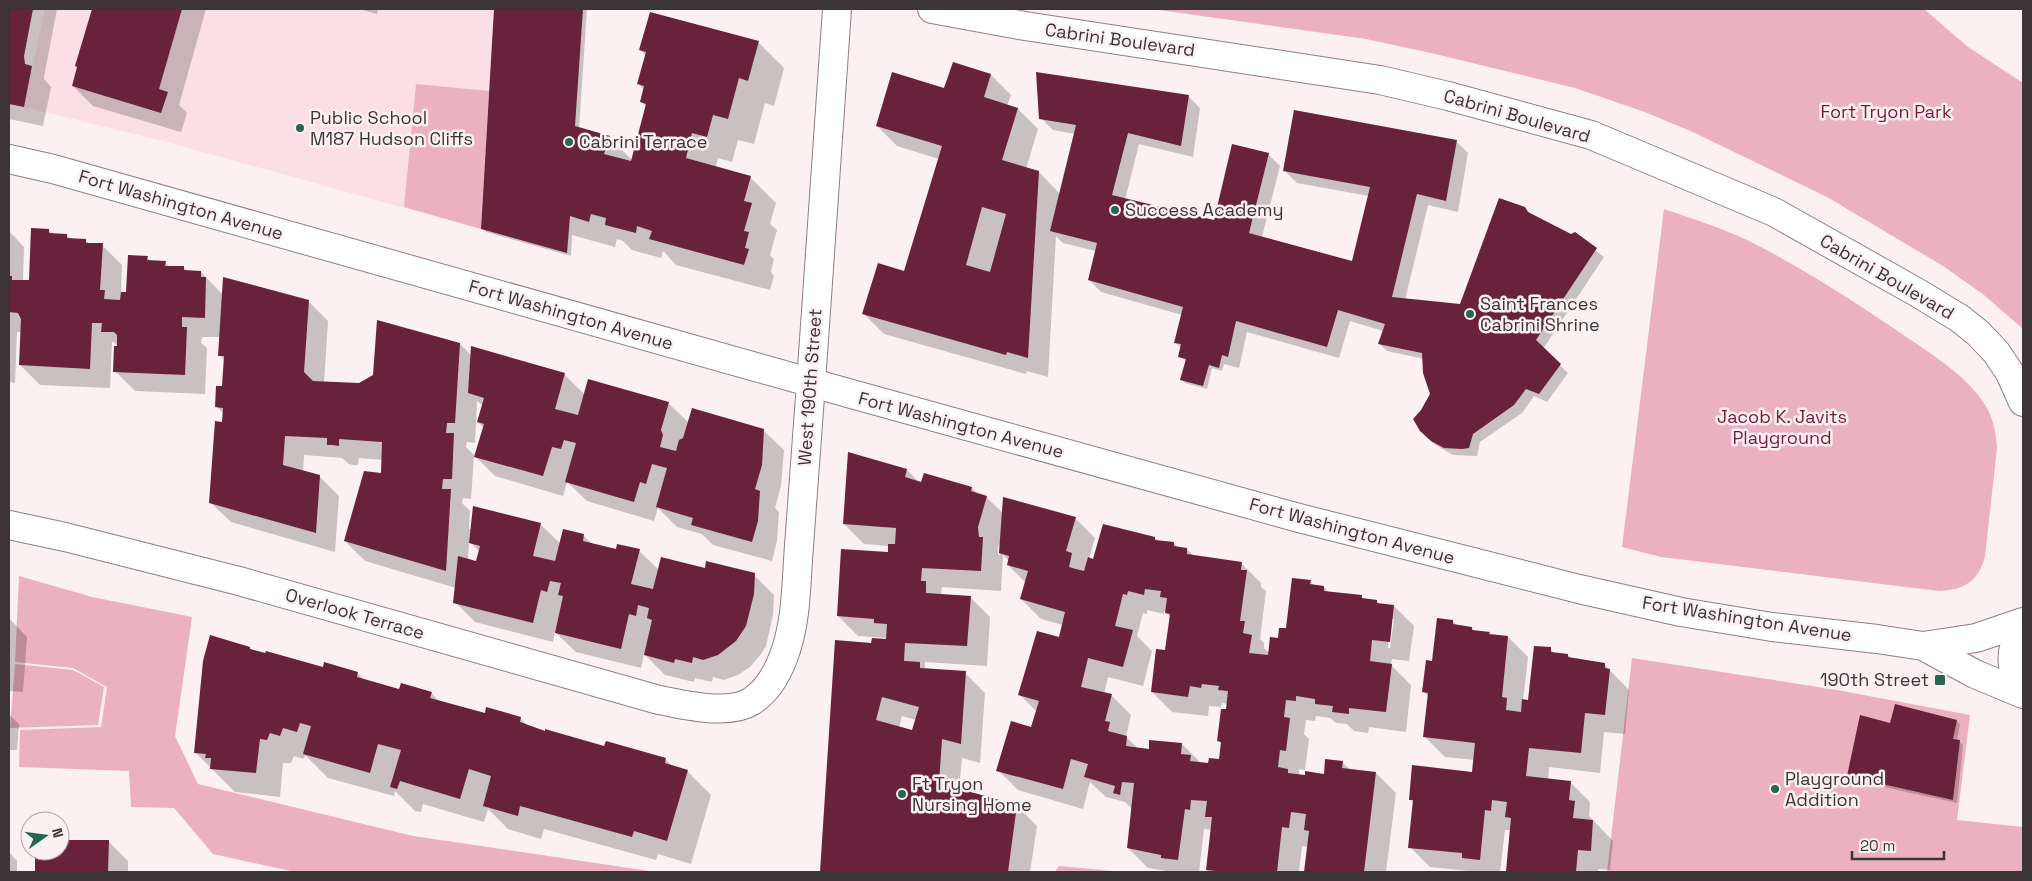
<svg xmlns="http://www.w3.org/2000/svg" width="2032" height="881" viewBox="0 0 2032 881" font-family="'Space Grotesk',sans-serif">
	<style>
		.built { fill: #fcdfe6 }
		.green { fill: #ecb1c0 }
		.shadow { fill: #0003; fill-rule: evenodd }
		.building { fill: #69223b; fill-rule: evenodd }
		.lines { fill: none; stroke-linecap: round; stroke-linejoin: round }
		.street-casing { stroke: #907e82; stroke-width: 30 }
		.secondary-casing { stroke: #907e82; stroke-width: 30 }
		.street { stroke: #fff; stroke-width: 28 }
		.secondary { stroke: #fff; stroke-width: 28 }
		.poi-dot { fill: #256654; stroke: #fcf0f2; stroke-width: 2 }
		.labels { text-anchor: middle; stroke-width: 5; stroke-linejoin: round; paint-order: stroke }
		.street-label { font-size: 18px; fill: #3c3436; stroke: #fcf0f2 }
		.park-label { font-size: 18px; fill: #78163d; stroke: #fcf0f2 }
		.poi-label { font-size: 18px; fill: #3c3436; stroke: #fcf0f2; text-anchor: start }
	</style>
	<rect width="100%" height="100%" fill="#fcf0f2"/>
	<path class="built" d="M45 9H494L481 229 163 141 24 107Z"/>
	<path class="green" d="M1152 9H1924L1968 47 2023 83V329L1984 295 1943 266 1827 197 1695 133 1645 112 1575 88 1431 53 1366 39Z
		M416 84 489 91 481 229 404 207Z
		M1664 209C1693 219 1722 228 1749 241 1803 268 1855 302 1905 336 1934 356 1969 377 1987 408 1994 421 1996 434 1997 448L1985 556C1979 581 1964 590 1939 591L1661 557 1622 547Z
		M19 576 92 597 192 617 175 736 198 784 413 836 656 872H295L213 854 174 808 131 807 129 771 19 767 20 730 101 727 107 687 73 668 15 662Z
		M1632 658 1837 690 1970 715 1957 820 2023 827V872H1607Z
		M15 664 73 670 104 687 98 725 10 728Z
		M1059 866 1114 871 1118 872H1055Z"/>
	<path class="shadow" d="M9 9H57L44 77V79L51 87 43 126 9 119Z
		M94 9H206L179 105 187 113 181 132 93 106 73 86 78 68 76 66Z
		M359 9H378L377 14Z
		M496 9H587L579 129 609 137 632 160 647 107 641 102 644 90 639 84 646 56 641 50 758 42 784 68 774 106 765 103 754 144 738 140 732 162 718 158 716 167 750 177 776 203 770 224 777 230 770 255 774 259 771 272 774 276 770 290 676 265 663 251 661 258 632 250 623 241 617 239 615 247 572 235 571 256 486 232 482 228Z
		M991 75 1011 95 1007 106 1018 109 1038 129 1026 169 1039 172 1060 194 1075 134 1053 130 1041 118 1188 96 1200 108 1193 157 1139 144 1125 200 1215 222 1268 154 1280 166 1262 237 1353 263 1369 196 1297 183 1285 171 1456 141 1468 153 1458 212 1428 205 1405 300 1461 305 1525 208 1532 215 1571 236 1575 234 1604 257 1543 349 1568 373 1547 402 1534 396 1522 413 1480 442 1477 456 1453 455 1434 444 1426 436 1422 410 1431 394 1424 359 1387 351 1379 343 1383 331 1350 321 1339 358 1247 332 1239 368 1224 364 1222 371 1212 368 1207 389 1185 383 1182 379 1186 361 1180 357 1182 349 1175 342 1182 315 1101 292 1089 280 1096 251 1063 243 1056 236 1048 377 1027 371 1026 374 884 334 864 314 905 273 939 159 897 146 877 126 945 90Z
		M48 230 53 234 66 235 71 239 85 240 90 244 102 245 122 265 121 293H127L147 258 151 261 165 262 170 267 184 268 188 271 201 272 223 295 308 301 328 321 324 383 359 385 460 344 472 356 564 374 585 395 668 403 689 423 763 430 784 450 781 486 775 508 779 512 777 541 772 561 713 545 702 534 677 527 658 508 654 521 587 501 567 482 563 496 495 476 474 455 471 499 463 498 462 503 470 511 469 529 540 524 561 544 584 536 592 544 617 550 639 551 659 570 706 569 754 575 774 595 773 615 766 646 761 654 750 667 738 675 724 680 713 677 712 682 695 678 694 682 665 675 644 654 641 668 576 652 555 632 553 642 475 622 455 602 456 588 365 561 345 541 382 474 383 460 359 458 358 465H353L349 464 342 458 304 455 303 472 319 476 339 496 335 552 231 522 210 502 223 423 224 414 217 407 223 388 225 361 220 355 221 337H202L201 343 207 348 205 394 135 391 115 371 119 348 114 342H112L110 388 40 385 20 365 21 332H17L15 383 9 382V231L24 247 23 281 30 282ZM477 401 483 406 478 422 484 428 475 456 466 447 467 442 475 443ZM469 541 480 552 477 563 468 560Z
		M907 470 919 482 922 483 925 475 972 488 978 494 986 497 1003 513 1075 518 1095 538 1089 559 1094 560 1155 538 1158 541 1174 543 1178 548 1187 549 1194 556 1241 563 1261 583V587L1266 591 1260 639 1264 643V648L1270 654 1287 630 1310 581 1314 586 1324 587 1329 593 1362 597 1365 600 1377 601 1380 605 1394 606 1414 626 1409 661 1392 659 1391 665 1411 685 1406 732 1369 727 1368 733 1354 731 1347 724 1336 723 1330 718 1316 716 1315 721 1306 720 1304 734 1309 739 1305 770 1299 769V776L1325 775 1342 762 1350 770 1376 773 1396 793 1386 872H1305L1308 847 1302 846 1299 872H1210L1207 870 1212 830 1204 829 1199 872H1172L1148 868 1128 848 1133 810 1125 802 1106 797 1090 782 1083 809 1018 790 998 770 1032 728 1037 712 1020 695 1060 639 1063 625 1041 619 1021 599 1026 583 1008 565 1009 561 1003 555 1001 591 942 587 941 595 970 597 990 617 987 666 925 662V668L965 673 985 693 980 763 962 758 959 790 1017 806 1037 826 1030 872H822L837 642 872 644 887 640V638L858 636 838 616 889 554V546L864 544 844 524ZM999 542 1000 555H998V548ZM1147 610 1164 614V611L1171 617 1166 651 1152 692 1172 712 1208 716 1209 706 1221 707 1222 703 1228 704 1218 741 1222 744 1220 761 1209 764 1201 763 1182 744 1150 750 1139 749 1126 737 1131 715 1111 695 1104 694 1108 677 1143 686 1152 651 1137 636 1143 613 1147 614ZM1391 619H1394L1390 648H1388ZM902 716 916 720 913 732 899 728Z
		M9 618 27 637 23 692 9 691Z
		M1453 621 1457 626 1472 628 1475 631 1508 637 1528 657 1523 701H1529L1550 649 1556 654 1568 655 1572 659 1605 665 1629 690 1625 734 1604 732 1600 773 1549 767 1548 780 1570 782 1590 802 1589 816 1613 841 1610 870 1598 869V872H1509L1508 871 1511 830H1505L1500 872H1478L1430 867 1410 847 1414 804 1410 799 1473 773 1475 760 1445 757 1425 737 1429 697 1424 692 1433 662Z
		M250 648 253 651 324 669 357 673 366 681 400 691 431 693 440 702 486 715 520 718 528 726 546 732 605 748 607 743 666 760 673 767 687 771 711 795 691 864 658 854 656 860 544 829 541 839 508 829 488 809 484 822 423 804 421 812 415 811 395 791 394 796 328 778 305 755 304 759 294 756 291 763H283L280 797 235 792 196 753Z
		M9 714 19 724 17 750H9Z
		M1957 721 1960 725 1957 740 1963 745 1957 803 1852 780 1849 776 1891 725Z
		M60 841H108L128 861V872H37V851H60Z
		M9 852 17 861V872H9Z"/>
	<path class="building" d="M9 9H33L24 56 25 64 32 66 24 107 9 104Z
		M92 9H182L159 89 168 92 161 113 72 86 77 67 75 66Z
		M494 9H583L575 126 610 136 604 154 631 161 646 104 640 102 644 86 637 84 646 52 639 50 650 12 759 41 748 81 739 78 728 119 713 115 707 137 692 133 686 158 751 176 744 201 752 203 744 231 749 232 745 248 749 249 744 265 649 239 652 231 637 226 636 233 605 225 606 218 591 214 589 222 570 216 567 253 481 229Z
		M953 62 991 74 984 97 1018 108 1002 160 1039 171 1028 358 1007 352 1006 355 862 314 878 263 904 271 942 146 876 126 892 72 944 88ZM982 207 1006 214 990 272 966 265Z
		M1036 72 1189 95 1181 146 1128 133 1112 195 1214 220 1232 144 1269 153 1249 233 1352 261 1370 187 1283 171 1294 110 1457 140 1446 201 1417 194 1392 297 1460 304 1499 198 1525 207 1528 212 1571 234 1575 232 1597 248 1536 340 1561 364 1539 394 1526 389 1514 405 1473 434 1469 448 1462 449 1444 448 1431 441 1420 431 1413 419 1421 410 1430 394 1423 373 1422 353 1378 344 1385 324 1338 310 1327 347 1236 321 1228 357 1222 355 1219 368 1209 365 1203 386 1180 380 1186 359 1178 357 1181 344 1174 343 1183 307 1088 280 1097 243 1050 231 1076 125 1039 119Z
		M31 228 49 229V233L67 234V238L86 239V243H103L100 290H105L104 299 120 300 121 292H126L128 255 148 256 147 260 166 261 165 266H184V270L201 271V277H206L205 318 182 317V327H187L185 375 113 372 114 346H117V335L114 332H101L102 323H92L90 369 19 365 21 319 18 313 9 312V276H12V280H29Z
		M223 277 309 300 304 372 313 381 359 383 373 375 377 320 460 343 455 423H447L446 433H454L452 479H443L442 489H451L446 571 344 541 364 471 381 473 382 442 339 439V446L333 445H327V438L285 436 283 465 320 475 316 533 209 503 215 421 222 422 223 408 215 407 216 386H222L224 356H218Z
		M471 346 565 373 555 409 578 415 588 379 669 402 661 430 663 435 660 447 676 451 679 440 683 438 692 408 764 429 762 465 755 489 760 491 758 521 752 542 691 525 693 518 656 507 667 468 652 464 646 484 640 482 634 502 565 482 576 443 564 440 561 449 552 447 543 476 474 457 484 424 477 422 484 398 468 393Z
		M848 452 907 469 905 477 921 482 924 473 972 487 971 491 987 496 978 527 979 537H983L981 571 922 568 921 581H926V593L971 596 967 646 905 643 904 661 920 662V668L966 671 961 744 942 739 939 783 1017 805 1008 872H820L835 640 871 643 872 638 886 639 887 624 874 623V619L837 616 841 549 888 552V544H895L896 528 843 524ZM882 697 919 707 912 730 876 720Z
		M1003 497 1076 517 1066 551 1072 553 1069 567 1076 569 1084 571 1088 557 1093 559 1103 524 1155 537V540L1174 542V546L1187 548V554L1242 562 1241 570H1247L1240 621H1245L1243 633 1252 635 1249 653 1268 655 1270 637 1278 638 1279 628H1286L1292 578 1311 580 1310 584 1324 586V591L1362 595V598L1377 600V603L1394 605 1390 642 1372 640 1370 661 1392 664 1386 712 1349 708V714L1332 712 1333 706 1315 704V699L1296 696V701L1286 700 1284 717 1290 718 1286 751 1280 750 1278 767 1288 769V773L1305 775V771L1324 774 1325 759 1343 761 1342 768 1376 772 1364 872H1304L1309 831 1304 830 1306 814 1291 812 1289 828 1282 827 1277 872H1225L1206 870 1212 817H1205L1207 801 1191 800 1190 810 1185 809 1178 860 1161 858V855L1127 848 1134 783 1122 782 1120 795 1113 793 1115 786 1084 777 1088 764 1071 759 1063 789 996 771 1011 721 1031 727 1039 701 1018 695 1037 631 1059 637 1065 612 1020 599 1028 571 1007 565 1009 556 999 553ZM1145 589 1161 591 1160 597 1167 598 1165 613 1170 614 1165 650 1156 649 1151 692 1188 697 1190 686 1201 688 1202 684 1219 686 1218 690 1228 691 1226 709H1221L1217 741 1221 742 1219 759 1209 758 1208 763 1190 761 1191 755 1181 754 1182 743 1149 740V749L1126 746 1127 736 1108 731 1110 722 1105 721 1112 694 1081 687 1088 658 1123 667 1133 630 1115 626 1123 594 1127 595 1128 591 1144 595Z
		M473 506 541 523 533 556 555 561 563 529 584 534 583 541 616 549 617 544 640 549 631 584 653 589 661 557 705 568 706 561 755 573 754 594 746 626 736 641 718 655 703 660 693 657 692 663 675 659 674 663 644 655 652 620 647 618 649 608 638 605 636 616 629 614 621 649 555 633 563 596 558 595 561 583 550 581 547 592 541 590 533 623 453 603 458 556 476 561 480 546 469 543Z
		M1437 618 1453 620V624L1472 627V630L1490 632 1489 634 1508 636 1502 697 1507 698 1506 710 1521 712 1522 699 1528 700 1534 646 1551 647V652L1568 654V657L1605 663V668L1610 669 1605 715 1585 713 1581 753 1529 748 1526 776 1571 781 1569 800 1575 801 1573 818 1593 820 1591 851 1578 850 1576 872 1506 871 1511 818 1505 817 1507 802 1492 800 1491 811 1485 810 1480 860 1462 858V853L1408 848 1413 800H1409L1412 765 1472 772 1475 743 1423 737 1428 693 1422 692 1426 660 1432 661Z
		M210 635 250 647V649L265 653 266 651 323 667 324 662 358 672 357 677 399 689 401 683 432 692 430 698 485 713 486 707 521 717 520 722 545 731V729L604 746 606 741 666 758 665 763 688 770 667 841 634 831 632 837 520 806 518 816 483 806 491 776 469 769 460 799 400 781 397 789 390 787 401 750 378 744 370 773 303 754 311 726 300 723 297 732 283 728 280 736 270 733 267 740 260 739 256 773 210 769 211 758H205L206 754 194 753 203 661Z
		M1895 704 1957 720 1953 739 1960 740 1953 800 1847 776 1860 715 1890 723Z
		M60 840H109L108 872H35V851H60Z"/>
	<g class="lines">
		<defs>
			<path id="street" d="M932 9 1025 26 1380 80 1448 96 1591 135 1774 212 1918 293 1959 318 1978 333 1996 352 2010 373 2023 402
				M811 383 837 9
				M2023 628C2007 652 2011 669 2023 693"/>
			<path id="secondary" d="M9 159 53 169 848 393 1299 518 1579 589 1681 612 1772 627 1877 639 1923 646 1976 638 2023 622
				M9 525 65 537 239 581 659 700C686 705 728 716 752 701 767 691 777 674 783 658 797 623 796 583 799 546 803 491 807 437 811 383
				M1923 646 1975 674 2023 694"/>
		</defs>
		<use href="#street" class="street-casing"/>
		<use href="#secondary" class="secondary-casing"/>
		<use href="#street" class="street"/>
		<use href="#secondary" class="secondary"/>
	</g>
	<g class="poi-dot">
		<circle cx="300" cy="128" r="5"/>
		<circle cx="569" cy="142" r="5"/>
		<circle cx="1115" cy="210" r="5"/>
		<circle cx="1470" cy="314" r="5"/>
		<rect x="1934" y="674" width="12" height="12" rx="2.5"/>
		<circle cx="1775" cy="789" r="5"/>
		<circle cx="902" cy="794" r="5"/>
	</g>
	<g class="labels">
		<g class="street-label">
			<text transform="translate(1120 40) rotate(8)" y="6">Cabrini Boulevard</text>
			<text transform="translate(1517 116) rotate(16)" y="6">Cabrini Boulevard</text>
			<text transform="translate(181 205) rotate(16)" y="6">Fort Washington Avenue</text>
			<text transform="translate(1887 277) rotate(30)" y="6">Cabrini Boulevard</text>
			<text transform="translate(571 315) rotate(16)" y="6">Fort Washington Avenue</text>
			<text transform="translate(810 387) rotate(-86)" y="6">West 190th Street</text>
			<text transform="translate(961 425) rotate(15)" y="6">Fort Washington Avenue</text>
			<text transform="translate(1352 531) rotate(15)" y="6">Fort Washington Avenue</text>
			<text transform="translate(355 614) rotate(16)" y="6">Overlook Terrace</text>
			<text transform="translate(1747 619) rotate(9)" y="6">Fort Washington Avenue</text>
		</g>
		<g class="park-label">
			<text x="1886" y="118">Fort Tryon Park</text>
			<text x="1782" y="423">Jacob K. Javits<tspan x="1782" dy="21">Playground</tspan></text>
		</g>
		<g class="poi-label">
			<text x="310" y="124">Public School<tspan x="310" dy="21">M187 Hudson Cliffs</tspan></text>
			<text x="579" y="148">Cabrini Terrace</text>
			<text x="1125" y="216">Success Academy</text>
			<text x="1480" y="310">Saint Frances<tspan x="1480" dy="21">Cabrini Shrine</tspan></text>
			<text x="1929" y="686" text-anchor="end">190th Street</text>
			<text x="1785" y="785">Playground<tspan x="1785" dy="21">Addition</tspan></text>
			<text x="912" y="790">Ft Tryon<tspan x="912" dy="21">Nursing Home</tspan></text>
		</g>
	</g>
	<rect width="2032" height="881" fill="none" stroke="#3c3436" stroke-width="20"/>
	<g transform="translate(45 836) rotate(76)"><circle r="24" fill="#fcf0f2" stroke="#afa5a7"/>
	<path d="M0-4L9 19L0 12L-9 19Z" fill="#256654"/>
	<text y="-8" font-size="14" font-weight="bold" text-anchor="middle" fill="#3c3436">N</text>
	</g>
	<path d="M1852 851v8h92v-8" fill="none" stroke="#3c3436" stroke-width="2.5"/>
	<text x="1860" y="851" font-size="15" fill="#3c3436" stroke="#fcf0f2" stroke-width="4" paint-order="stroke">20 m</text>
</svg>
